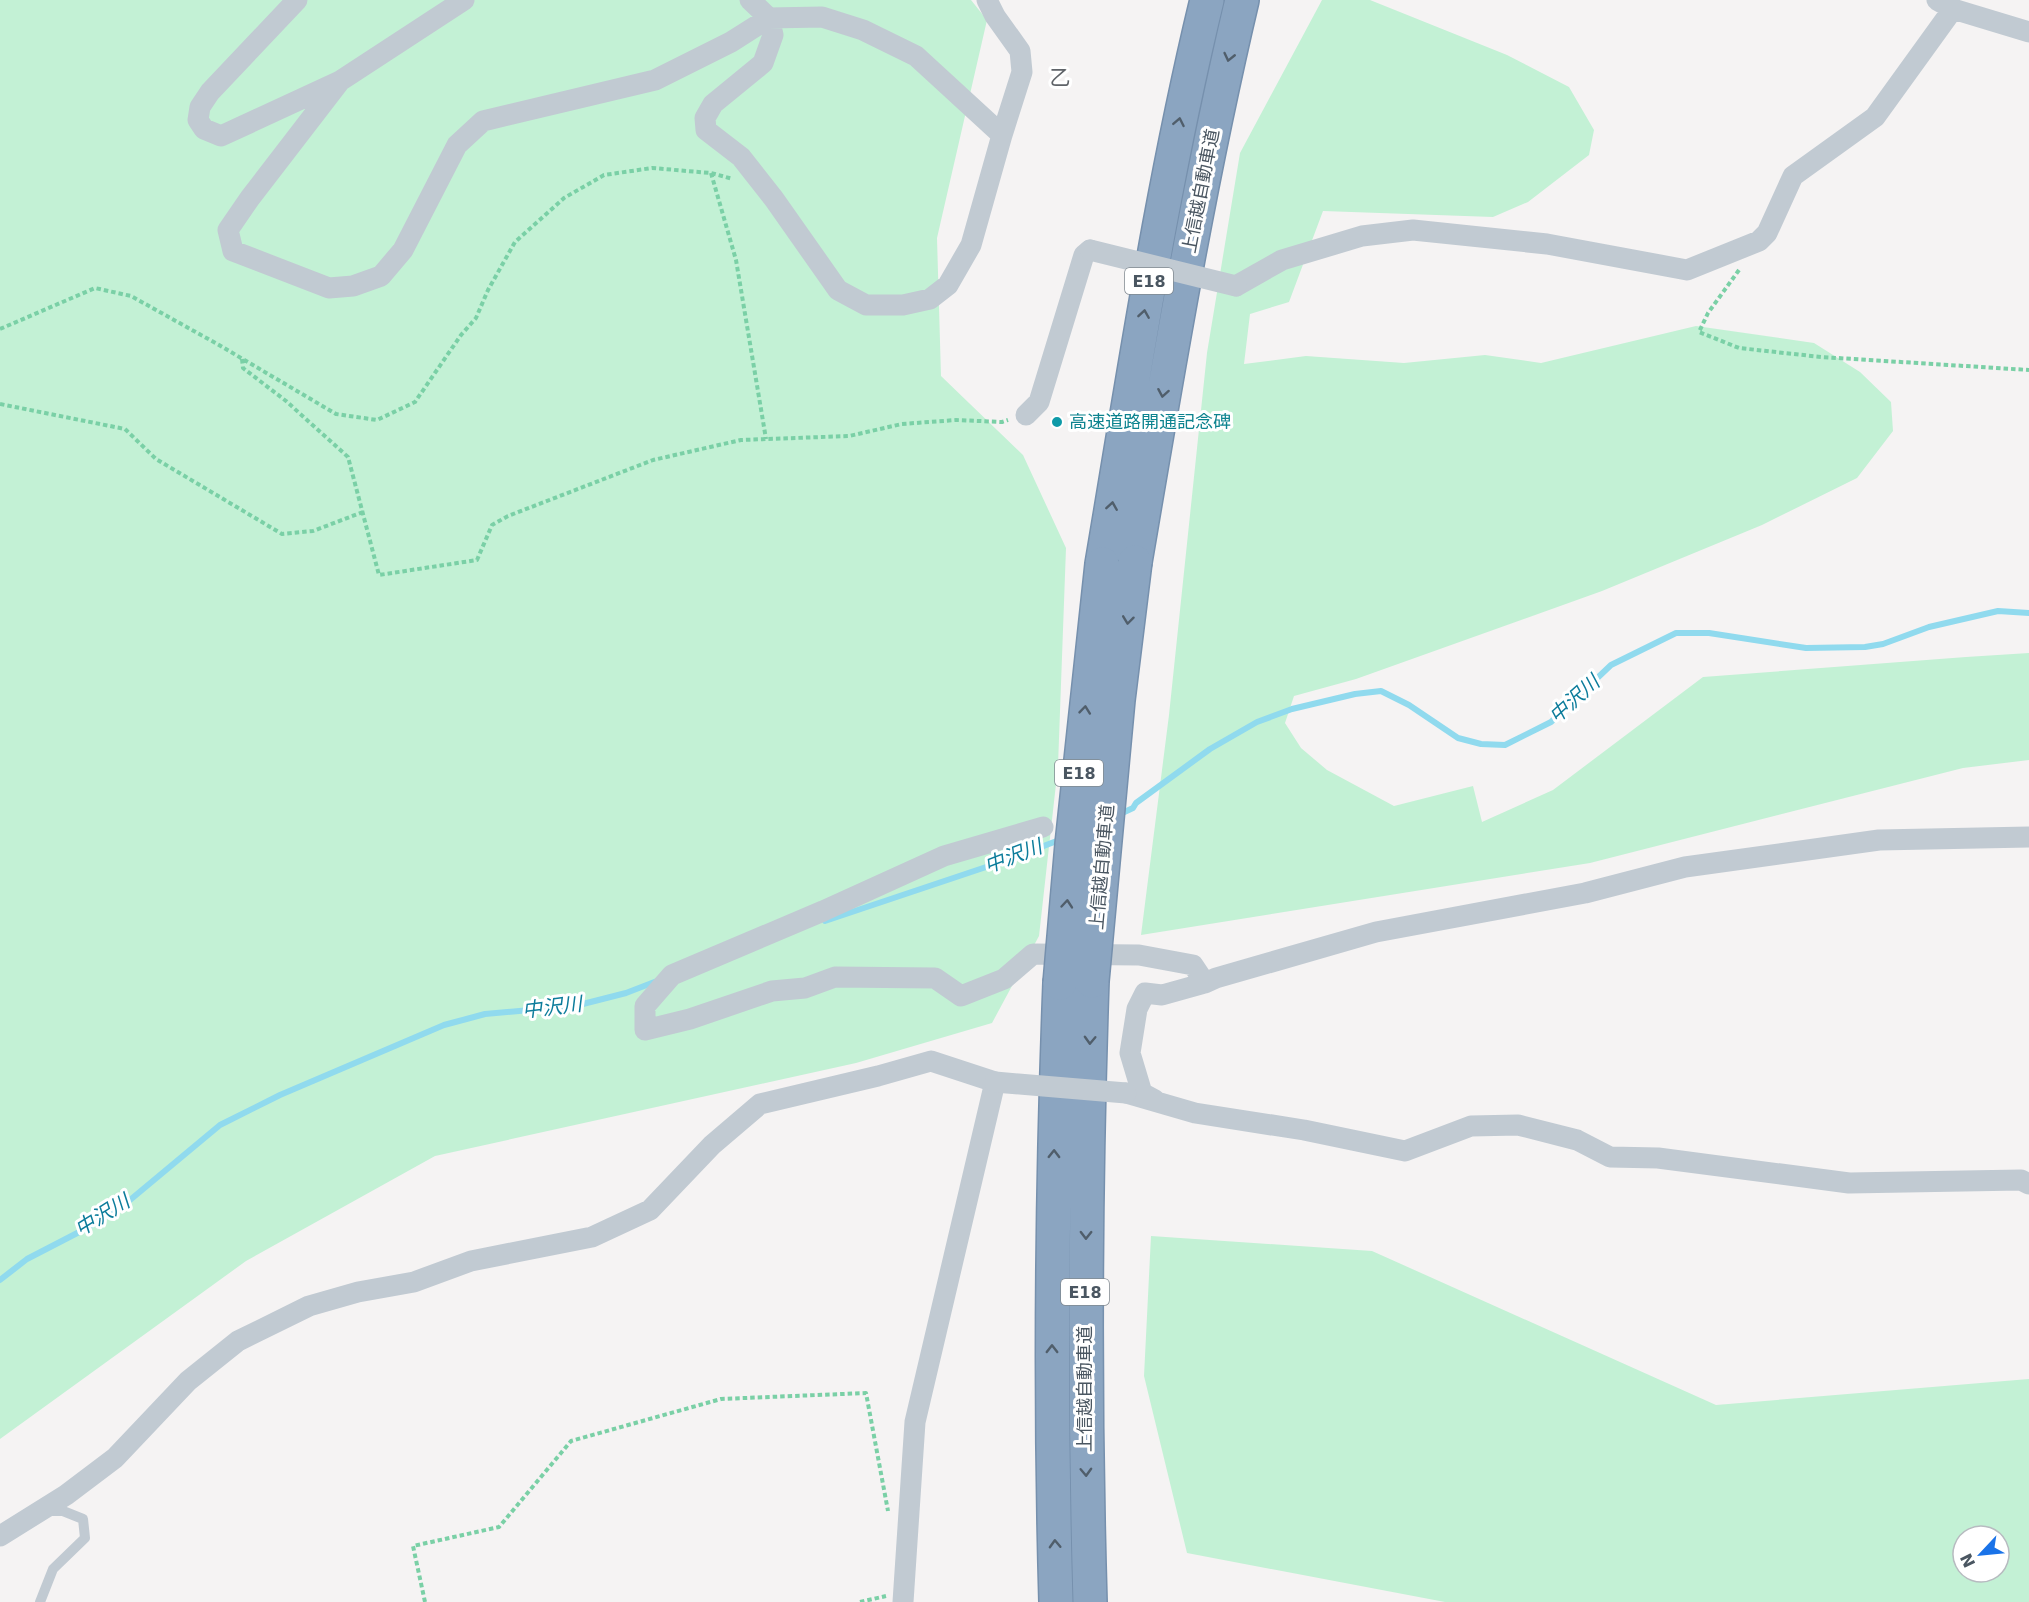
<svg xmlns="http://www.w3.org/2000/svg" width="2029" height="1602" viewBox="0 0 2029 1602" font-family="'DejaVu Sans','Noto Sans JP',sans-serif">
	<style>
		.green { fill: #c3f1d5; fill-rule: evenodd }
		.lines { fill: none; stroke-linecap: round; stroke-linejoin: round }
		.stream { stroke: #90daee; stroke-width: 6 }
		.highway-casing { stroke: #7690ad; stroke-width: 36 }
		.path { stroke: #7ad0a6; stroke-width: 4; stroke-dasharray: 4.5 3; stroke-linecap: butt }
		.lane { stroke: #c1cad2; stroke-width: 10 }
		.street { stroke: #c1cad2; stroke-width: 21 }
		.highway { stroke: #8ba5c1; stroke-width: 33 }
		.highway-bridge-casing { stroke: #7690ad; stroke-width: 36; stroke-linecap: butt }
		.street-bridge { stroke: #c1cad2; stroke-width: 21 }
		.highway-bridge { stroke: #8ba5c1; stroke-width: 33 }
		.oneway { stroke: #505e6b }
		.culture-dot { fill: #0f9aa8; stroke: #fff; stroke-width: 2 }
		.labels { text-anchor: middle; stroke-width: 6; stroke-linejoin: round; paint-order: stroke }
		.shield { fill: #fff; stroke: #808990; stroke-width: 1.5 }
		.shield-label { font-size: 16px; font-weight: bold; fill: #4a5661 }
		.street-label { font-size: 18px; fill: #4a5661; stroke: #fff }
		.culture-label { font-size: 18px; fill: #0d838f; stroke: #fff; text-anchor: start }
		.water-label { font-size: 20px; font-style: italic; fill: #0c7c9b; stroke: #fff }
		.quarter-label { font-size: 21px; fill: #5f6368; stroke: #fff }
	</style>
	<rect width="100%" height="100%" fill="#f5f3f3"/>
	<path class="green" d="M0 0H971L987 20 937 238 941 376 1023 455 1066 548 1058 766 1039 936 992 1023 856 1063 435 1156 246 1261 0 1439Z
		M1322 0H1370L1507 55 1569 87 1594 130 1589 155 1528 202 1493 217 1323 211 1289 302 1250 314 1244 364 1306 356 1404 363 1485 355 1541 363 1696 326 1814 343 1860 372 1891 402 1893 431 1857 478 1762 525 1602 591 1356 679 1294 696 1285 723 1301 748 1327 770 1394 806 1473 786 1482 822 1553 790 1703 677 1966 657 2029 653V760L1963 768 1590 863 1141 935 1169 715 1207 353 1240 153Z
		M1151 1236 1372 1251 1716 1405 2029 1379V1602H1445L1187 1553 1144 1376ZM1963 1536H1999V1572H1963Z"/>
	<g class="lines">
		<path class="stream" d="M1118 815 1133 808 1136 803 1210 749 1257 722 1292 709 1355 694 1381 691 1409 705 1458 738 1481 744 1505 745 1551 722 1611 665 1676 633H1709L1806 648 1865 647 1883 644 1929 627 1998 611 2029 613
			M825 921 1004 861 1062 839
			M0 1280 27 1259 85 1229 124 1205 220 1125 280 1095 444 1025 485 1014 575 1006 626 993 657 981"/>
		<defs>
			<path id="highway" d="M1135 562C1167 374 1198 186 1242 0
				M1102 564C1134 375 1162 186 1207 0
				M1056 1602C1050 1395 1052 1189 1060 983
				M1090 1602C1084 1395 1085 1188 1092 981"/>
		</defs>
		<use href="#highway" class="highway-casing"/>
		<path class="path" d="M711 173 736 260 766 439
			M1739 270 1708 313 1699 332 1739 348 1821 357 2029 370
			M0 329 95 288 131 296 219 345 336 414 377 420 415 402 461 335 476 318 488 290 515 242 564 198 604 175 652 168 711 173 733 179
			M242 359 243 368 286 401 348 457 379 575 477 560 492 525 508 516 653 460 741 440 849 436 902 424 956 420 1002 422 1008 420
			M0 404 125 429 156 459 282 534 313 531 363 512
			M425 1602 413 1546 499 1527 571 1441 721 1399 866 1393 888 1511
			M860 1602 886 1596"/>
		<path class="lane" d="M40 1602 53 1569 85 1538 83 1519 63 1511H48"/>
		<path class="street" d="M297 0 210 92 200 107 198 120 204 129 221 136 340 81 464 0
			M750 0 769 18 773 35 763 63 713 104 705 118 706 130 741 157 774 199 838 290 866 305H903L930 299 948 285 971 245 1002 135 1022 72 1020 51 995 16 987 0
			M1937 0 1953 9 2029 32
			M340 81 250 198 228 230 233 251 329 288 353 286 381 276 403 250 457 145 483 121 655 80 731 42 769 18 822 17 863 30 916 56 1002 135
			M1236 286 1282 260 1362 236 1413 230 1547 244 1687 270 1759 241 1767 233 1793 176 1875 117 1953 9
			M1026 415 1039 402 1084 255 1090 250
			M1043 827 944 856 823 911 672 975 645 1006V1030L690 1019 772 991 805 988 835 977 935 978 961 996 1004 979 1033 954 1139 955 1193 965 1205 983 1216 978 1376 932 1585 893 1685 867 1879 840 2029 837
			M1126 1093 1195 1113 1304 1130 1405 1151 1471 1126 1518 1125 1577 1140 1610 1157 1658 1158 1849 1183 2021 1180 2029 1184
			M1155 1100 1142 1093 1130 1053 1137 1009 1145 993 1162 995 1205 983
			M0 1536 66 1495 115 1458 188 1381 238 1341 309 1306 358 1292 414 1282 471 1261 592 1237 650 1210 712 1145 760 1104 878 1076 931 1061 995 1082 915 1422 903 1602"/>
		<use href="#highway" class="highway"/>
		<defs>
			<path id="highway-bridge" d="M1092 981 1118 700 1135 562
				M1060 983 1072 844 1102 564"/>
		</defs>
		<use href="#highway-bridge" class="highway-bridge-casing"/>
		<path class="street-bridge" d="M1090 250 1236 286
			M995 1082 1126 1093"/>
		<use href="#highway-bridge" class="highway-bridge"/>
	</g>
	<defs><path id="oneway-chevron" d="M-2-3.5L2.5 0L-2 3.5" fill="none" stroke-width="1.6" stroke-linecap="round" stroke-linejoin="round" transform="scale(1.5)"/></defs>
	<g class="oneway">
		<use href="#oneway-chevron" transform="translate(1229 57) rotate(103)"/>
		<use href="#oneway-chevron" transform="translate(1179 122) rotate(-79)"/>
		<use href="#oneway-chevron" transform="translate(1144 314) rotate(-81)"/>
		<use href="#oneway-chevron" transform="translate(1163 393) rotate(100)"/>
		<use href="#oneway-chevron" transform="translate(1112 506) rotate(-81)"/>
		<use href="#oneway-chevron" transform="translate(1128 620) rotate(97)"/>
		<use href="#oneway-chevron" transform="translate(1085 710) rotate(-84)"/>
		<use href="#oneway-chevron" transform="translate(1067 904) rotate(-85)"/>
		<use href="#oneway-chevron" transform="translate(1090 1040) rotate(92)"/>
		<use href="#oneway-chevron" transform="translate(1054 1154) rotate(-89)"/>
		<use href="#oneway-chevron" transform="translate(1086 1235) rotate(91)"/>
		<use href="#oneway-chevron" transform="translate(1052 1349) rotate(-90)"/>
		<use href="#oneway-chevron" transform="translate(1086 1472) rotate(88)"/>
		<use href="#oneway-chevron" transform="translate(1055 1544) rotate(-92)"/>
	</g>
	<circle class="culture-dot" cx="1057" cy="422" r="6"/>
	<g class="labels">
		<g class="shield">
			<rect x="1125" y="268" width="48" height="26" rx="4.5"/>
			<rect x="1055" y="760" width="48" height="26" rx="4.5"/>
			<rect x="1061" y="1279" width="48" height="26" rx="4.5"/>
		</g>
		<g class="shield-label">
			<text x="1149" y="287">E18</text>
			<text x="1079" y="779">E18</text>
			<text x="1085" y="1298">E18</text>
		</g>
		<g class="street-label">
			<text transform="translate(1201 191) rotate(-79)" y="6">上信越自動車道</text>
			<text transform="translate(1102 867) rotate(-85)" y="6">上信越自動車道</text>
			<text transform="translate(1085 1389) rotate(-90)" y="6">上信越自動車道</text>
		</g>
		<g class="culture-label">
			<text x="1069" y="428">高速道路開通記念碑</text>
		</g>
		<g class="water-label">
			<text transform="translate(1574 699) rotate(-42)" y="7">中沢川</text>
			<text transform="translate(1013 856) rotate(-21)" y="7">中沢川</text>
			<text transform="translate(552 1007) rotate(-7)" y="7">中沢川</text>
			<text transform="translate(102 1215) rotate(-32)" y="7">中沢川</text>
		</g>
		<g class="quarter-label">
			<text x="1060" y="85">乙</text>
		</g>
	</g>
	<g transform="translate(1981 1554) rotate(244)"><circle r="28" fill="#ffffff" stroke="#b7bbc0" stroke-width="1.5"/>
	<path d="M0-4.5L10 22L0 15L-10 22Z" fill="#1a73e8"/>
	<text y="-9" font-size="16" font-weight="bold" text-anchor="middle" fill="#4a5661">N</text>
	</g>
</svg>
